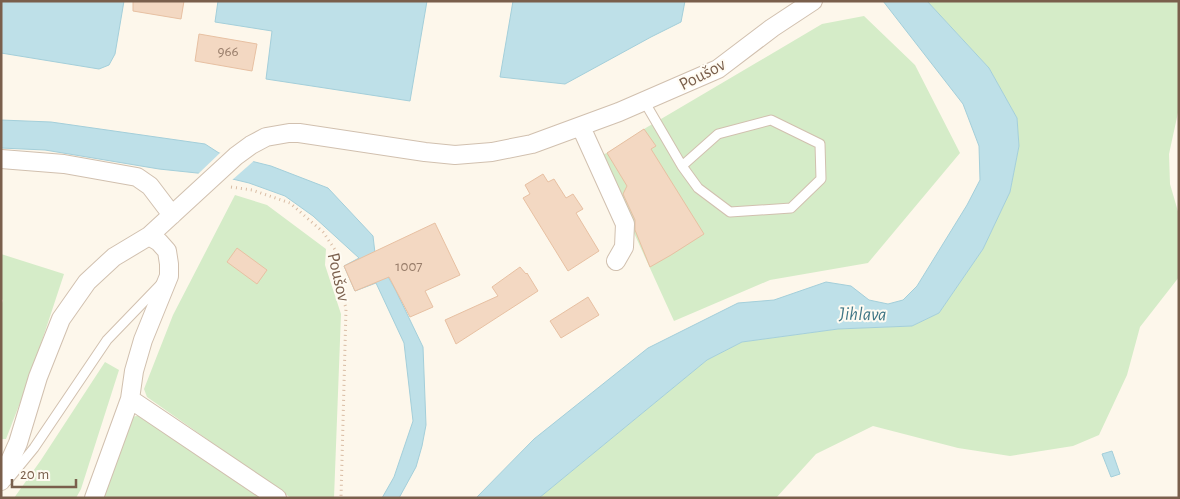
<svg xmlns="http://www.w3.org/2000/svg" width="1180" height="499" viewBox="0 0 1180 499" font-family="'Alegreya Sans',sans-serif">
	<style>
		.green { fill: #d5ecc8 }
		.water { fill: #bee0e8; stroke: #a4cfda }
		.pier { fill: #fdf7eb }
		.building { fill: #f3d8c2; stroke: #e7c0a2 }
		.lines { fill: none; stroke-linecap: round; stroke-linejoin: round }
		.service-casing { stroke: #d1c0af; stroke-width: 11 }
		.minor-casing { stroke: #d1c0af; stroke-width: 20 }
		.path { stroke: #d9bca4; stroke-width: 3; stroke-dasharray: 1 4; stroke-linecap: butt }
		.service { stroke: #fff; stroke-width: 9 }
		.minor { stroke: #fff; stroke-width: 18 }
		.labels { text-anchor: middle; stroke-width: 4; stroke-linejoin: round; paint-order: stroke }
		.number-label { font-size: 15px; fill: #987d6a }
		.street-label { font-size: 18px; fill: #7a5f4c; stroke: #fffbf2 }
		.water-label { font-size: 19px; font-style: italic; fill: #427786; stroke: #fffbf2 }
	</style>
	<rect width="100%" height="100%" fill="#fdf7eb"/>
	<path class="green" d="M927 1H1179V108L1169 154 1170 184 1179 215V277L1140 327 1127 375 1099 435 1073 446 1010 456 958 448 873 426 816 454 776 498H539L707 360 742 342 838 329 912 326 939 313 983 249 1010 192 1019 146 1017 118 989 68Z
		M864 16 915 65 960 153 868 263 770 280 674 321 599 156 607 153 644 129 822 24Z
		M235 195 267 205 326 249 325 265 341 314 334 498H291L147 397 144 389 173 315Z
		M1 254 64 274 30 377 6 439H1V306L3 300 1 299Z
		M105 362 119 370 81 489 76 498H14L41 460Z
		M141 415 260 498H101L132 417Z"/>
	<path class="water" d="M1 1H124L115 54 109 65 99 69 1 53Z
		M218 1H427L410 101 266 79 272 31 215 22Z
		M513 1H685L681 22 651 37 565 84 500 77Z
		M883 1H927L989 68 1017 118 1019 146 1010 192 983 249 939 313 912 326 838 329 742 342 707 360 539 498H476L534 439 648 348 738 303 774 300 826 282 851 286 869 300 888 304 903 300 917 286 967 205 980 180 979 146 963 104Z
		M1 120 51 122 205 144 219 153 271 166 328 188 373 236 375 253 396 291 423 347 426 425 422 446 416 467 399 498H382L394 477 413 421 404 343 376 283 355 291 344 266 359 258 313 216 285 196 249 183 216 175 159 169 45 150 1 148Z
		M1112 451 1120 474 1111 477 1102 454Z"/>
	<path class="pier" d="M222 151 256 159 231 181 197 175Z"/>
	<path class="building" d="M133 1H184L181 19 133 11Z
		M199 34 257 44 252 71 195 61Z
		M644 129 656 146 651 149 704 234 671 255 650 267 635 230V220L623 194 627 186 607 153Z
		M543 174 548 182 554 179 566 198 573 194 583 209 576 213 599 251 568 271 523 198 530 194 525 185Z
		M435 223 460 275 425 291 433 307 410 317 389 277 355 291 344 266Z
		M237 248 267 270 257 284 227 262Z
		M520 267 526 274 527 273 538 291 456 344 445 320 498 296 492 287Z
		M588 297 599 315 561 338 550 321Z"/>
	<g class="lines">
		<defs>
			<path id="service" d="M644 101 682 166 698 188 730 212 791 208 821 179 820 144 771 120 718 134 682 166
				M7 481 34 448 107 340 161 284"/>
			<path id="minor" d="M581 127 625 224 624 247 616 261
				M1 159 64 164 137 177 150 186 172 215
				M130 399 277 498
				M1 481 18 443 38 377 61 319 87 282 114 257 149 236 236 156 251 145 266 137 289 133H299L425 152 455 155 492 152 532 144 619 112 718 69 772 28 813 1
				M94 498 130 399 134 371 143 340 169 276V264L167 251 159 242 149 236"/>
		</defs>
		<use href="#service" class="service-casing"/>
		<use href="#minor" class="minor-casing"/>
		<path class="path" d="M231 187 252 190 290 203 323 232 336 251 332 264 346 308 341 498"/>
		<use href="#service" class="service"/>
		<use href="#minor" class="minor"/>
	</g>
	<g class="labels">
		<g class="number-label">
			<text x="228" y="56">966</text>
			<text x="409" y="271">1007</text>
		</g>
		<g class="street-label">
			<text transform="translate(702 74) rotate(-27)" y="6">Poušov</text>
			<text transform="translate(339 277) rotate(77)" y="6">Poušov</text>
		</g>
		<g class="water-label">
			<text transform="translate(863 313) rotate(1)" y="7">Jihlava</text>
		</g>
	</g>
	<rect width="1180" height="499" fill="none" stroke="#7a5f4c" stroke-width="5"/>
	<path d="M12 479v8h64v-8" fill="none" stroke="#7a5f4c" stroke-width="2.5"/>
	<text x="20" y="479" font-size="15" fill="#7a5f4c" stroke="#fffbf2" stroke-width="4" paint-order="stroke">20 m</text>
</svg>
